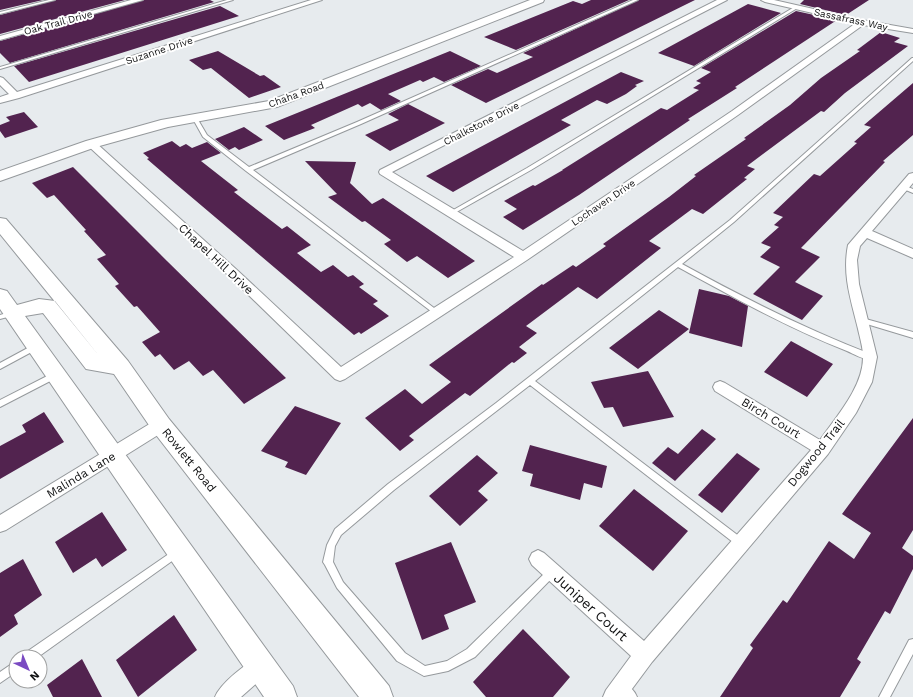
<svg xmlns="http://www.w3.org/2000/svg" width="913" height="697" viewBox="0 0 913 697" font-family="'Work Sans',sans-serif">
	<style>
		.building { fill: #52234f }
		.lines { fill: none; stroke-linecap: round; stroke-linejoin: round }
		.lane-casing { stroke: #95999c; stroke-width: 2 }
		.street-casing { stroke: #95999c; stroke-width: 2 }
		.secondary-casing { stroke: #95999c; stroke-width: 2 }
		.lane { fill: #fff; fill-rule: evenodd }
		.street { fill: #fff; fill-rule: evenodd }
		.secondary { fill: #fff; fill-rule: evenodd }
		.labels { text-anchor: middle; stroke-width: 4; stroke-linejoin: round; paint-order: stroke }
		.far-street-label { font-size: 10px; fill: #101112; stroke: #fff }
		.street-label { font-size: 12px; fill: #101112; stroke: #fff }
		.near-street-label { font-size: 14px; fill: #101112; stroke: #fff }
	</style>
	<rect width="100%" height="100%" fill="#e7ebee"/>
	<path class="building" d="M0 0H43L0 10Z
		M56 0H125L0 34V15Z
		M144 0H210L214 2 10 63 0 53V41Z
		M591 0H629L516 50 484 37 573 1 582 4Z
		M639 0H695L486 103 451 85 488 69 497 73 533 57 523 53Z
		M804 0H869L846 15 800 4Z
		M748 4 781 13 694 66 658 53Z
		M220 6 239 16 29 82 14 66Z
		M796 11 837 20 735 87 737 88 688 119 690 120 579 195 523 230 503 217 517 209 504 201 533 185 535 186 563 170H562L661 108 667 110 699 90 693 88 701 83 696 81 711 72 701 68Z
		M881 32 900 38 894 42 908 46 845 93 824 112 821 111 747 166 755 169 744 178 747 179 703 214 692 209 649 241 661 248 597 299 578 287 526 326 537 333 519 347 527 353 514 363 512 362 470 396 465 393 409 436 414 440 400 451 365 418 405 389 422 404 451 382 429 365 542 284 543 285 573 265 576 267 606 246 603 244 669 197 696 176 694 175 746 139 744 138 790 105 821 78 860 51 857 50Z
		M218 51 260 76 264 75 281 87 249 98 211 68 203 70 189 60Z
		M450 51 481 66 444 82 434 77 423 82 420 80 388 94 401 101 381 110 370 103 362 107 358 104 311 125 315 128 284 140 265 126Z
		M621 72 644 81 635 85 637 86 626 94 607 104 597 100 561 120 571 125 453 192 426 176Z
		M913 83V135L883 161 885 162 801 248 820 257 795 282 823 296 802 320 753 294 780 267 760 257 771 247 761 243 779 227 774 225 783 217 773 213 814 174 820 176 857 143 854 142 871 127 864 125Z
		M408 104 445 123 390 151 365 135 399 120 388 114Z
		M24 112 38 127 5 138 0 131V125L10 121 6 117Z
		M244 127 263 140 239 150 235 147 229 150 215 139Z
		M172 141 180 147 186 144 192 148 207 142 221 153 201 161 238 190 234 192 282 229 287 226 311 245 297 253 321 272 333 265 348 277 353 275 364 284 359 287 378 301 373 304 389 316 361 334 359 332 354 335 176 184 147 159 149 158 143 153Z
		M305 161 356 162 350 183 372 204 383 198 475 261 448 278 417 256 407 262 384 244 391 240 365 221 362 222 328 197 337 194Z
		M73 167 167 261 286 378 244 404 213 370 203 376 189 361 174 370 160 354 155 357 142 342 160 332 137 306 134 307 115 286 119 284 97 259 106 255 84 231 86 230 54 195 47 198 32 183Z
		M699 289 729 296 748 306 742 347 689 333Z
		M659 310 689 329 638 369 609 348Z
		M791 341 833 364 807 397 764 372Z
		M648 371 674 417 623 427 613 407 604 408 591 382Z
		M295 406 341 423 306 475 285 467 288 462 261 451Z
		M44 412 64 442 0 479V446L26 432 22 425Z
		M913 418V530L902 548 913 556V569L890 614 885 611 857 659 861 662 840 697H720L753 648 750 645 783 600 787 603 829 541 854 559 871 533 842 514Z
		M702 429 716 439 675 481 652 463 668 447 678 454Z
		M530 445 607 466 602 488 584 483 580 500 530 486 533 474 522 471Z
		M737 453 760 469 722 513 698 495Z
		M477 455 498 473 478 491 488 500 460 526 429 496Z
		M634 489 688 531 653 571 599 526Z
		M102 512 127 550 102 567 96 558 73 573 55 542Z
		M451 542 476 602 444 615 449 629 422 640 395 563Z
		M23 559 42 595 14 615 18 624 0 637V573Z
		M174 615 197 650 138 697 116 660Z
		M523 629 570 677 553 697H486L473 682Z
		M82 659 102 697H53L47 685Z"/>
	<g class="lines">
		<defs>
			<path id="lane" d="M49 0H55L0 14V12Z
				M227 0H233L0 69V67Z
				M633 0H638L361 124 253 170 438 311 439 313 436 315 246 171 203 137 193 119 197 118 207 135 249 167 357 122Z
				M796 6 799 7 531 170 453 214 451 215 448 213 527 168Z
				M912 58H913V61L734 222 682 264C744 298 807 330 873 355L874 357 873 359C865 361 854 354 847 351 788 328 733 297 678 267L535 381 744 540 745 543 744 546 741 547 738 546 530 385 394 490 341 535 335 546 333 562 343 582 405 653 425 666 447 661 467 649 549 569 552 568 555 569 557 572 555 575 475 657 448 671 424 676 397 661 337 588 325 565 323 562 327 545 335 529 388 484 496 403 730 220Z
				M903 185 913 189V193L901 188V186Z
				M13 311 16 313 15 315 0 319V315Z
				M860 318H862L913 332V338L860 322 859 320Z
				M37 343 40 346 39 348 0 369V363Z
				M55 372 58 373 59 375 58 377 0 407V400Z
				M176 549 179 550 181 553 179 556 38 657H24L25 653Z
				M913 639V654L890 697H879L909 640Z
				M16 661V672L0 683V672Z
				M622 682C628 684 635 691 637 697H625L618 691 617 687 618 683Z"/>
			<path id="street" d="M131 0H143L0 40V36Z
				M311 0H322L19 98 0 103V97L9 94 0 85V77L3 78 17 92Z
				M717 0H727L392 172 523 251 732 111 856 23 765 2 761 0H774L862 20 913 29V33L863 25 738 115 527 260 345 379 340 381 335 379 229 276 86 144 87 142H95L237 270 341 367 514 257 380 174 379 172 380 170Z
				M913 173V183L872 231 913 249V258L867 238 860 246 857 260 859 284 877 357 872 382 856 413 828 454 652 662 626 697H603L606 690 631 656 532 565 529 559 532 553 538 550 544 553 644 641 811 450 715 391 713 387 715 383 720 381 725 383 820 440C836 417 864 386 863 356 863 348 860 338 858 329 851 300 842 275 848 245L909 174Z
				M161 419 166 420 169 425 166 430 6 530 0 532V515L156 420Z
				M260 657 267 660 270 667 267 674 241 697H215C220 684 247 662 260 657Z"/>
			<path id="secondary" d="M530 0H544L543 2 277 107 168 127 96 147 0 181V171L86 141 161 120 269 101Z
				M0 218 6 219 128 361 169 419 389 686 393 697H359L153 431 114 374 86 369 43 313 25 316 293 686 297 697H264L0 309V289L7 291 17 305 39 299 55 301 100 357 0 234Z"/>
		</defs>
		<use href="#lane" class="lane-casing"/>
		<use href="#street" class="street-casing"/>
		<use href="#secondary" class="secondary-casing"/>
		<use href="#lane" class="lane"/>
		<use href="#street" class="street"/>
		<use href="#secondary" class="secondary"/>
	</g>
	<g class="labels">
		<g class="far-street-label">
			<text transform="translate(851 19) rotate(12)" y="4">Sassafrass Way</text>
			<text transform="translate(58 22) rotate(-15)" y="4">Oak Trail Drive</text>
			<text transform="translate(159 50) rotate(-18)" y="4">Suzanne Drive</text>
			<text transform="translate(296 94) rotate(-20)" y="4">Chaha Road</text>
			<text transform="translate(481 123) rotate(-27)" y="4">Chalkstone Drive</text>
			<text transform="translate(603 202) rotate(-34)" y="4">Lochaven Drive</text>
		</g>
		<g class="street-label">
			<text transform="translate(216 259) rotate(43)" y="4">Chapel Hill Drive</text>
			<text transform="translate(771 418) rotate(31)" y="4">Birch Court</text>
			<text transform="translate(816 453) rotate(-51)" y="4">Dogwood Trail</text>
			<text transform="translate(189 460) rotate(51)" y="4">Rowlett Road</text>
			<text transform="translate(81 475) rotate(-31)" y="4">Malinda Lane</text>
		</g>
		<g class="near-street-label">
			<text transform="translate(591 607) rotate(42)" y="5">Juniper Court</text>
		</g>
	</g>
	<g transform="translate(28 669) rotate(136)"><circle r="19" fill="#ffffff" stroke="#9fa0a0"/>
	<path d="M0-3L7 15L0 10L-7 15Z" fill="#7a4ac2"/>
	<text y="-6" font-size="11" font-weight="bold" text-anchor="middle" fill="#101112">N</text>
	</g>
</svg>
